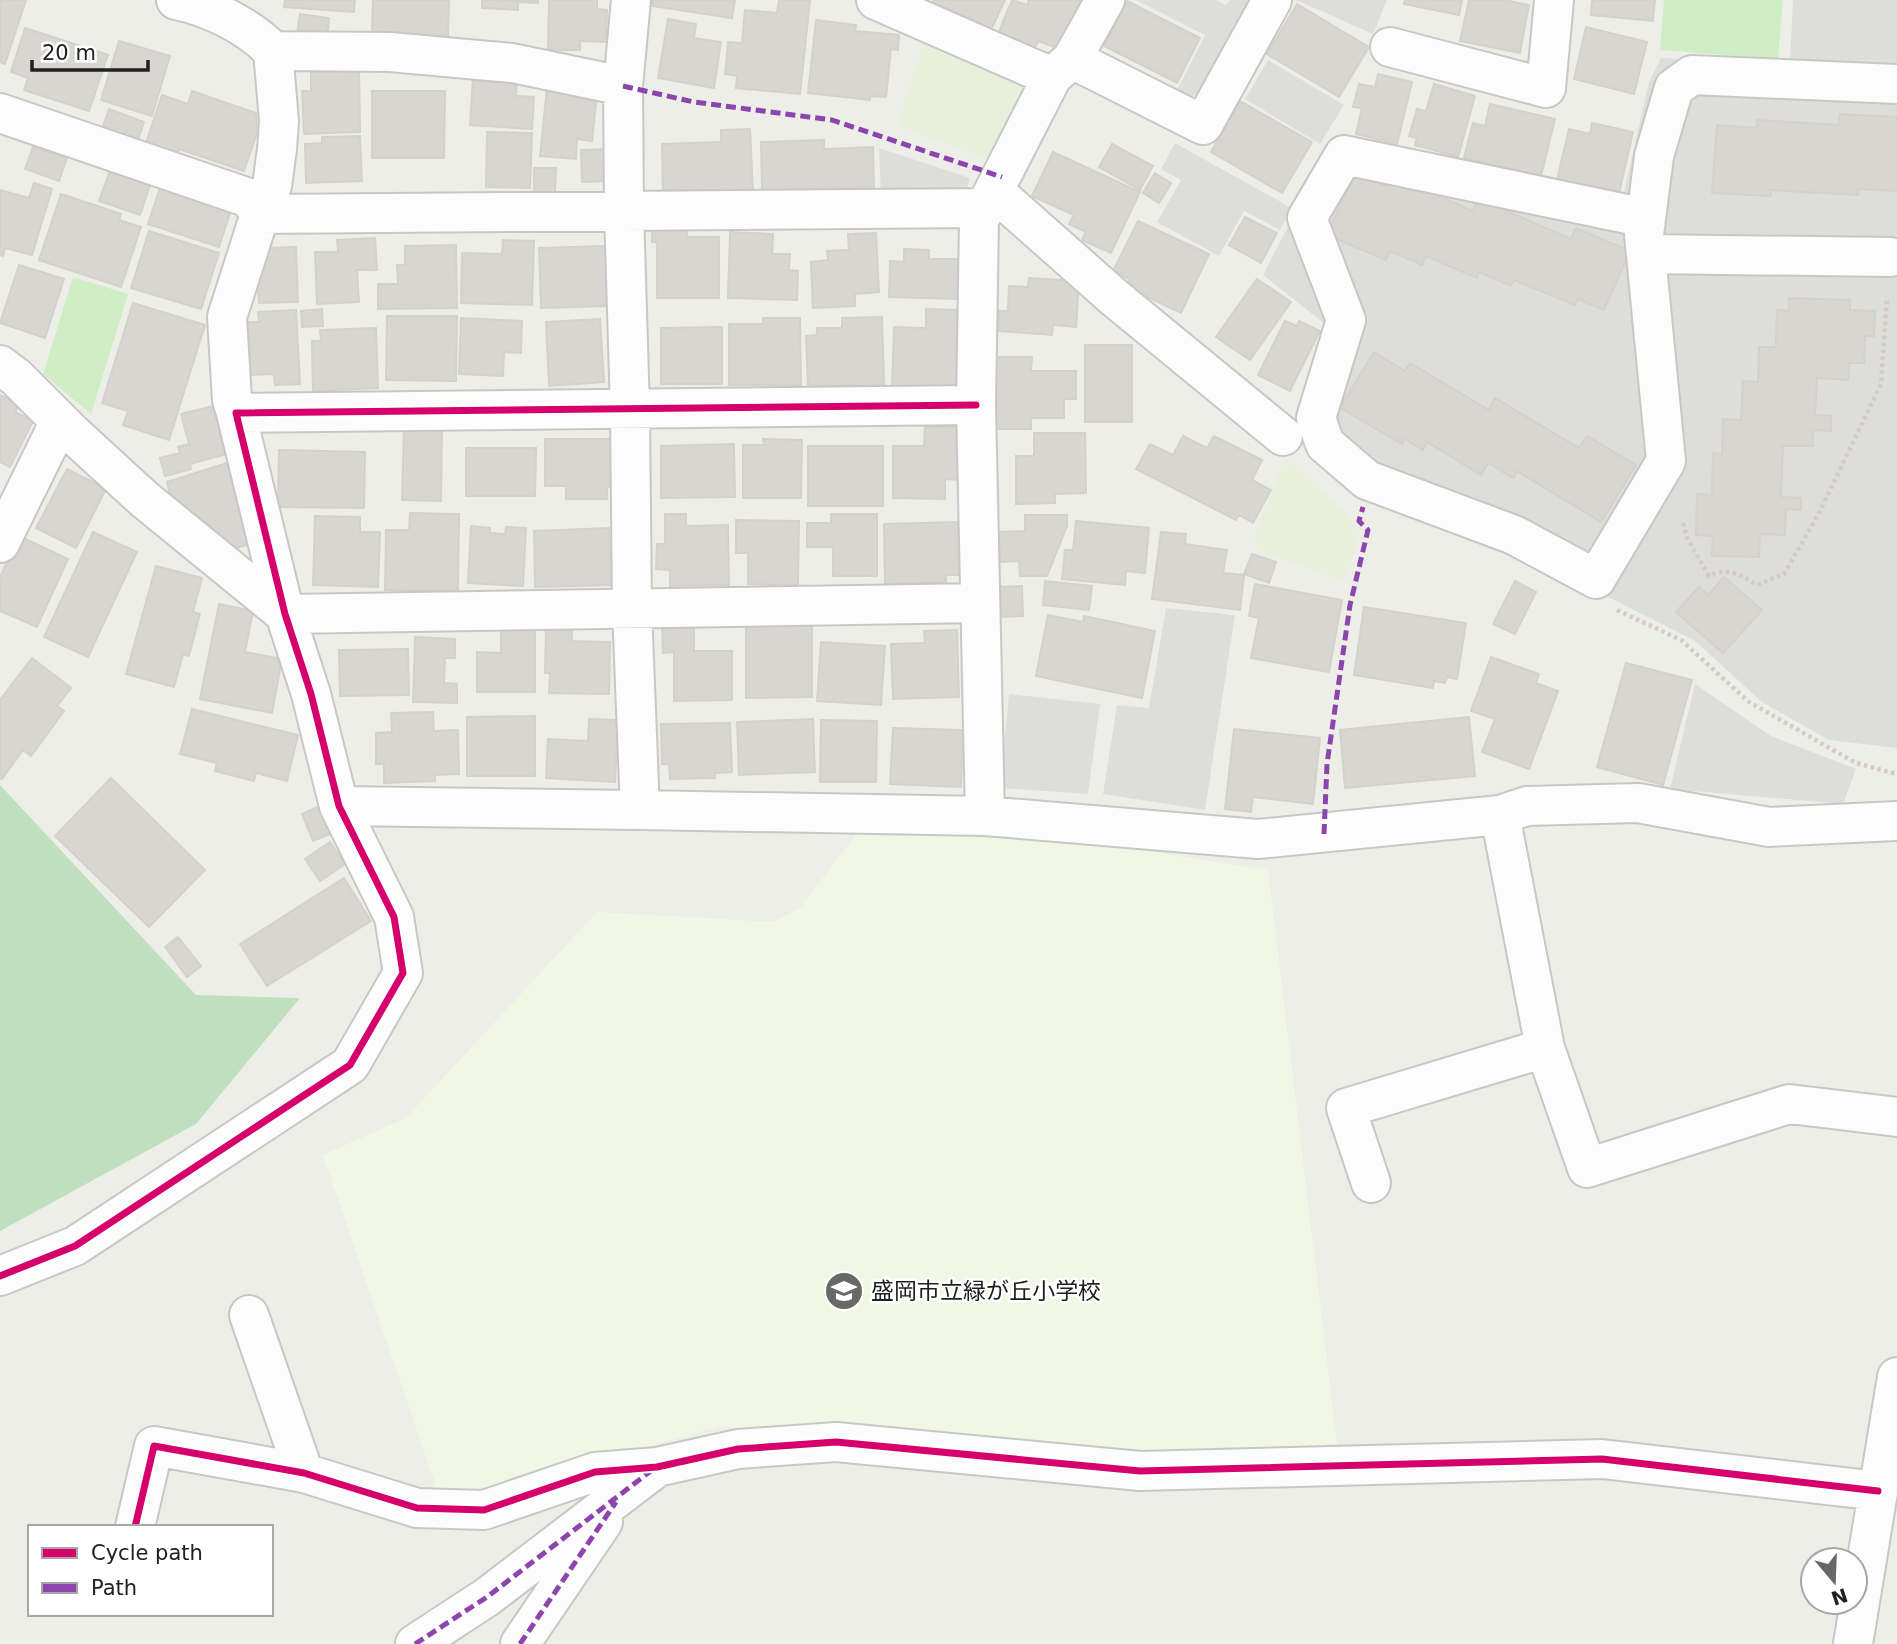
<svg xmlns="http://www.w3.org/2000/svg" width="1897" height="1644" viewBox="0 0 1897 1644" font-family="'DejaVu Sans','Noto Sans JP',sans-serif">
	<style>
		.residential { fill: #ddddda }
		.education { fill: #f2f7e5 }
		.farmland { fill: #e8f0dc }
		.grass { fill: #cfeec6 }
		.forest { fill: #bfdfbe }
		.parking { fill: #dddddb }
		.building { fill: #d7d6d1; stroke: #d2d1ca; stroke-width: 2 }
		.lines { fill: none; stroke-linecap: round; stroke-linejoin: round }
		.minor-casing { stroke: #c7c7c5; stroke-width: 42 }
		.path { stroke: #d4cbc4; stroke-width: 4.5; stroke-dasharray: 3.5 3.5; stroke-linecap: butt }
		.minor { stroke: #fcfcfc; stroke-width: 38 }
		.quiet { stroke: #8e44ad; stroke-width: 5; stroke-dasharray: 10 5; stroke-linecap: butt }
		.cycleway-casing { stroke: #fff; stroke-width: 11 }
		.cycleway { stroke: #d6006c; stroke-width: 7 }
		.labels { text-anchor: middle; stroke-width: 5; stroke-linejoin: round; paint-order: stroke }
		.poi-label { font-size: 23px; fill: #202020; stroke: #fff; text-anchor: start }
	</style>
	<rect width="100%" height="100%" fill="#eeeee9"/>
	<path class="residential" d="M1661 58 1790 64 1897 59V748L1829 740 1762 702 1695 641 1559 572 1380 506 1302 439 1300 410 1330 328 1263 275 1335 136 1622 201 1649 82Z"/>
	<path class="education" d="M858 832 1095 843 1268 870 1338 1453 1126 1457 936 1436 716 1427 537 1479 460 1496 439 1495 323 1155 406 1118 597 912 774 922 800 908Z"/>
	<path class="farmland" d="M927 35 1021 75 1027 91 996 153 981 157 897 125Z
		M1285 458 1348 514 1357 542 1345 582 1258 550 1254 538Z"/>
	<path class="grass" d="M1664 0H1783L1778 59 1660 50Z
		M73 277 128 294 91 414 43 374Z"/>
	<path class="forest" d="M0 785 196 995 300 998 196 1124 0 1231Z"/>
	<path class="parking" d="M1136 0H1216L1226 5 1230 0H1252L1202 92 1186 98 1176 92 1205 35Z
		M1296 0H1387L1373 34Z
		M1793 0H1897V59L1790 64Z
		M1268 60 1344 105 1320 144 1245 99Z
		M1175 143 1292 208 1280 230 1244 211 1219 256 1157 222 1181 180 1161 169Z
		M879 148 970 178 965 195 881 197Z
		M1667 211 1897 213 1896 297 1666 295Z
		M1308 238 1373 263 1395 327 1388 340 1333 322 1324 303 1292 293 1276 251Z
		M1690 302 1704 473 1677 533 1648 540 1649 569 1633 593 1612 583 1680 456 1666 304Z
		M1341 417 1406 465 1504 489 1594 537 1585 556 1391 475 1329 429Z
		M1166 608 1235 615 1205 810 1103 794 1117 705 1149 708Z
		M1695 684 1771 736 1856 769 1843 804 1670 789Z
		M1009 694 1100 704 1088 794 1000 788Z"/>
	<path class="building" d="M0 0H26L5 64 0 62Z
		M285 0H355L354 12 284 7Z
		M373 0H449L448 39 372 36Z
		M482 0H538V3L518 2V10L482 8Z
		M549 0H597V9L607 10 606 42 580 41V50H548Z
		M653 0H735L732 18 652 6Z
		M779 0H810L800 94 736 88 737 76 725 74 728 42 742 43 745 10 777 13Z
		M934 0H1005L991 30 932 3Z
		M1012 0 1027 5 1029 0H1081L1060 49 1038 41 1032 54 996 39Z
		M1405 0H1462L1459 15 1404 4Z
		M1469 0H1504L1529 5 1520 53 1460 41Z
		M1592 0H1655L1653 21 1591 15Z
		M1127 1 1200 38 1177 83 1104 46Z
		M1297 4 1369 47 1339 97 1267 54Z
		M300 14 329 18 327 40 297 36Z
		M668 19 696 24 694 38 721 42 714 88 658 78Z
		M816 20 856 25 855 31 899 35 898 50 891 49 886 97 870 96V100L808 93Z
		M1586 27 1647 42 1634 94 1574 79Z
		M25 28 108 55 89 111 24 90 28 78 11 72Z
		M119 41 170 56 152 116 101 100Z
		M359 70 360 132 304 134 302 91H311V72Z
		M1378 74 1412 82 1397 144 1356 134 1362 108 1353 107 1359 84 1375 87Z
		M473 79 517 82 516 96 534 97 532 129 470 125Z
		M1434 84 1475 96 1458 157 1415 145 1417 138 1409 136 1417 109 1426 111Z
		M547 88 597 92 592 141 577 139 576 159 540 156Z
		M192 91 256 113 257 133 244 171 179 149 177 156 145 146 162 95 188 104Z
		M372 91H445L444 158H372Z
		M1240 101 1312 142 1282 193 1211 152Z
		M1490 104 1555 119 1541 176 1464 158 1473 123 1485 126Z
		M109 109 144 122 136 145 101 132Z
		M1840 114 1897 117V191L1858 189V195L1771 190V196L1712 193 1717 125 1757 128V120L1839 125Z
		M1592 123 1633 132 1619 194 1557 180 1569 129 1590 134Z
		M750 129 753 193 663 197 662 144 721 142V130Z
		M487 132 532 133 530 188 486 187Z
		M360 136 362 181 306 183 305 144 322 143V137Z
		M824 140V149L873 147 874 187 762 191 761 142Z
		M1112 144 1153 166 1140 190 1099 167Z
		M33 147 67 158 59 181 25 169Z
		M610 149V181L582 182 581 150Z
		M1053 152 1140 192 1111 253 1082 240 1086 232 1069 224 1074 215 1032 196Z
		M111 168 151 182 140 215 99 201Z
		M534 168H556L555 193H534Z
		M1155 173 1171 183 1159 203 1143 193Z
		M1355 173 1386 186 1390 175 1473 211 1479 199 1571 239 1576 228 1630 251 1604 310 1578 299 1575 305 1514 280 1511 286 1479 272 1477 278 1426 256 1422 265 1390 251 1386 260 1327 235Z
		M34 183 52 189 32 255 5 248 3 256 0 255V190L29 198Z
		M161 185 232 207 219 247 148 224Z
		M61 194 121 214 119 220 141 227 121 287 39 260Z
		M1245 217 1277 233 1261 263 1229 245Z
		M1138 221 1209 254 1181 313 1126 287 1130 279 1113 271Z
		M652 228H687V237H719V298H657V242H652Z
		M149 231 219 253 201 309 131 288Z
		M730 232 773 234 772 254H790L789 270 798 271 797 300 728 298Z
		M876 233 879 292 855 294V306L813 308 811 262 828 260 827 251 849 250 848 234Z
		M375 238 377 270H357L359 302 317 304 315 252H338L337 240Z
		M503 240 534 241 532 305 461 303 462 253 502 254Z
		M456 245 457 308 378 309V284H398L397 265H405V246Z
		M606 246 607 306 541 308 539 248Z
		M296 247 298 302 259 303 257 257 265 248Z
		M904 249 929 250V259H958L957 299 889 297 890 261 904 262Z
		M19 265 64 279 45 338 0 323Z
		M1029 278 1079 281 1076 327 1053 325 1052 335 998 331 999 311H1008L1009 286 1028 287Z
		M1257 279 1291 302 1250 360 1216 337Z
		M1789 298 1850 300V310L1875 311 1874 336H1865L1864 363H1849L1848 380 1817 378 1815 415 1831 416V431L1813 430V446H1783L1781 497 1801 498V510L1786 509 1785 535 1760 534 1759 557 1712 556 1713 536 1696 535 1697 494 1712 495 1713 453 1722 454 1723 419 1741 420 1743 381 1758 382 1759 347H1776L1777 310 1789 311Z
		M133 303 205 325 169 440 123 425 128 411 102 403Z
		M322 309 323 326 302 327 301 311Z
		M926 309 959 310 957 388 892 386 894 327 926 328Z
		M296 310 300 384 275 385 274 374 249 375 246 322H259L258 312Z
		M387 316H457L456 381 386 380Z
		M882 317 884 385 808 387 806 336 817 335V328H842V318Z
		M461 318 522 321 521 353 504 352 503 376 459 374Z
		M763 318H800L801 385H729V324H763Z
		M600 319 604 382 549 386 546 322Z
		M1285 321 1297 326 1299 321 1320 331 1290 391 1258 375Z
		M722 327V384H661V328Z
		M376 328 378 388 313 391 312 341H321L320 330Z
		M1085 345H1132V422H1085Z
		M1374 352 1405 371 1410 363 1489 410 1495 398 1579 448 1587 436 1636 465 1601 522 1517 471 1513 478 1488 463 1481 475 1427 442 1423 450 1405 439 1402 444 1340 408Z
		M994 357H1032L1031 371H1076V399H1064V418H1031V429H994Z
		M0 395 19 404 15 412 33 421 10 467 0 462Z
		M221 404 234 452 190 464 191 469 165 476 160 458 180 453 178 447 189 444 181 414Z
		M925 427H960V480L945 479V499L893 498V446H924Z
		M404 430 442 431 441 501 402 500Z
		M1034 433H1085L1086 493 1055 494V503L1016 504V456H1034Z
		M1183 436 1207 448 1214 436 1262 460 1252 480 1271 490 1253 523 1239 515 1236 520 1136 469 1150 444 1173 455Z
		M545 439H613V487H607V499H566V486H545Z
		M763 439 802 440 801 498H743V445H764Z
		M734 444 735 497 661 498V446Z
		M808 446H883V506H808Z
		M466 448H536L535 496H466Z
		M279 450 365 452 364 508 278 507Z
		M230 462 256 542 237 548 170 494 167 482Z
		M67 469 106 489 76 548 36 528Z
		M410 513 459 514 458 591 385 590 386 530H409Z
		M665 514H686V526L728 525 729 585 670 586V570L656 569 657 544H665Z
		M831 514H877V576H833V547H807V523H831Z
		M1025 515H1067V526L1047 576H1020L1019 561 1000 562 999 532 1025 531Z
		M315 516 360 517V532H380L378 587 313 585Z
		M736 520 799 521 798 585 748 584V553H736Z
		M1076 521 1149 528 1145 573 1126 571 1125 585 1062 579 1065 550H1073Z
		M960 522 962 575H946V582L885 584 884 524Z
		M471 526 490 528V533L505 534 506 527 526 528 523 586 468 583Z
		M609 528 611 585 535 587 534 531Z
		M93 532 137 552 88 657 44 637Z
		M1161 532 1186 534 1185 544 1227 550 1223 573 1244 575 1240 610 1152 599Z
		M19 536 68 559 37 627 0 611V577Z
		M1252 554 1276 562 1269 583 1244 574Z
		M156 566 202 578 193 612 200 614 189 656 183 654 174 687 126 674Z
		M1724 577 1762 610 1723 653 1676 612 1699 587 1708 595Z
		M1045 581 1092 586 1089 610 1043 605Z
		M1515 581 1536 592 1515 634 1493 624Z
		M1255 584 1342 600 1329 672 1251 658 1259 618 1249 616Z
		M1022 586 1023 616 1000 617 999 587Z
		M219 604 253 611 245 652 282 659 272 713 200 699Z
		M1364 607 1466 623 1457 679 1447 677 1445 683 1434 681 1433 688 1354 675Z
		M1048 615 1083 622 1084 616 1155 631 1142 698 1036 676Z
		M812 622V697L746 698V623Z
		M662 626H694V651H732V700L674 701V652L663 653Z
		M546 628H572V641L610 642 609 694 549 693 550 673H545Z
		M535 629V692H477V652L501 653V630Z
		M957 630 959 697 893 699 891 644 925 643 924 631Z
		M415 637 455 639V658H445L444 683 457 684V703L413 702Z
		M821 642 885 646 881 705 817 701Z
		M408 649 409 695 340 696 339 650Z
		M1491 657 1539 674 1536 683 1558 691 1529 769 1482 752 1495 719 1471 711Z
		M32 658 71 688 57 706 64 711 31 756 23 750 2 779 0 778V700Z
		M1626 663 1692 680 1663 785 1597 767Z
		M192 709 298 735 287 781 256 773 254 781 215 771 217 763 180 754Z
		M433 712 434 731 458 730 459 774 435 775V781L384 783V764H376V733L392 732 391 713Z
		M535 716V776H467V717Z
		M1469 717 1475 776 1345 788 1340 730Z
		M589 719 618 720 615 782 546 778 548 739 588 741Z
		M813 719 815 772 739 775 737 722Z
		M821 720 877 721 876 782H820Z
		M730 723 732 772 715 773V778L670 779 669 764H662L661 724Z
		M893 728 963 730 961 787 890 784Z
		M1234 729 1320 738 1313 804 1253 797 1251 812 1225 809Z
		M111 778 205 870 149 927 55 836Z
		M319 806 330 834 313 841 302 814Z
		M330 842 345 864 320 881 305 859Z
		M344 878 371 921 267 986 240 944Z
		M178 937 201 966 187 977 165 947Z"/>
	<g class="lines">
		<defs>
			<path id="minor" d="M176 0C211 7 248 26 273 51L279 121 277 149 272 186 260 214 227 317 232 400 236 413
				M876 0 1052 77
				M1390 47 1546 88 1554 0
				M273 51 390 52 512 63 623 86
				M1072 59 1105 0
				M0 113 249 198 260 214
				M995 192 1116 299 1283 436
				M260 214 985 208
				M1646 218 1344 155 1307 218 1346 320 1316 418 1325 444 1367 480 1514 535 1596 579 1666 461 1644 235 1654 156 1674 88 1692 75 1897 84
				M1646 254 1890 257
				M0 365 16 377 72 433 144 499 285 614 979 603
				M0 543 60 421
				M339 806 640 810 632 609 630 410 624 211 623 86 631 0
				M640 810 985 816 976 405 979 220 1052 77 1072 59 1203 125 1272 0
				M1500 815 1545 1048 1587 1168 1789 1104 1897 1117
				M985 816 1258 839 1500 815 1527 806 1638 803 1769 827 1897 821
				M1371 1183 1346 1108 1545 1048
				M0 1276 75 1246 350 1065 403 973 394 917 339 806 311 694 285 614 236 413 976 405
				M249 1315 304 1473
				M135 1527 154 1446 304 1473 417 1508 484 1510 595 1472 657 1467 738 1449 836 1442 1140 1471 1602 1459 1878 1491
				M415 1644 487 1597 656 1468
				M520 1644 603 1522
				M1853 1644 1897 1377"/>
		</defs>
		<use href="#minor" class="minor-casing"/>
		<path class="path" d="M1683 523 1687 538 1709 576C1727 566 1742 575 1757 585L1784 574 1818 515 1881 384 1887 297
			M1617 610 1681 640 1749 702 1856 763 1897 774"/>
		<use href="#minor" class="minor"/>
		<path class="quiet" d="M623 86 694 102 832 120 1002 177
			M1324 834 1327 764 1350 605 1368 530 1359 521 1363 507
			M415 1644 487 1597 652 1470
			M520 1644 616 1502"/>
		<defs>
			<path id="cycleway" d="M0 1276 75 1246 350 1065 403 973 394 917 339 806 311 694 285 614 236 413 976 405
				M135 1527 154 1446 304 1473 417 1508 484 1510 595 1472 657 1467 738 1449 836 1442 1140 1471 1602 1459 1878 1491"/>
		</defs>
		<use href="#cycleway" class="cycleway-casing"/>
		<use href="#cycleway" class="cycleway"/>
	</g>
	<defs>
		<symbol id="school-disc" viewBox="-11 -11 22 22"><circle r="9.5" fill="#686866" stroke="#fff"/><path d="M0-5L7-2L0 1L-7-2ZM-4 1L0 2.5L4 1V4Q0 6-4 4Z" fill="#fff"/></symbol>
	</defs>
	<g fill-rule="evenodd">
		<use href="#school-disc" x="822" y="1269" width="44" height="44"/>
	</g>
	<g class="labels">
		<g class="poi-label">
			<text x="871" y="1299">盛岡市立緑が丘小学校</text>
		</g>
	</g>
	<rect x="28" y="1525" width="245" height="91" fill="#ffffff" stroke="#a6a6a6" stroke-width="2"/>
	<rect x="42" y="1548" width="35" height="10" fill="#d6006c" stroke="#a6a6a6" stroke-width="2"/>
	<text x="91" y="1560" font-size="21" fill="#202020">Cycle path</text>
	<rect x="42" y="1583" width="35" height="10" fill="#8e44ad" stroke="#a6a6a6" stroke-width="2"/>
	<text x="91" y="1595" font-size="21" fill="#202020">Path</text>
	<g transform="translate(1834 1581) rotate(161)"><circle r="33" fill="#ffffff" stroke="#a6a6a6" stroke-width="2"/>
	<path d="M0-5L12 26L0 18L-12 26Z" fill="#686866"/>
	<text y="-10" font-size="19" font-weight="bold" text-anchor="middle" fill="#202020">N</text>
	</g>
	<path d="M32 60v10h116v-10" fill="none" stroke="#202020" stroke-width="3.5"/>
	<text x="42" y="60" font-size="21" fill="#202020" stroke="#ffffff" stroke-width="5" paint-order="stroke">20 m</text>
</svg>
